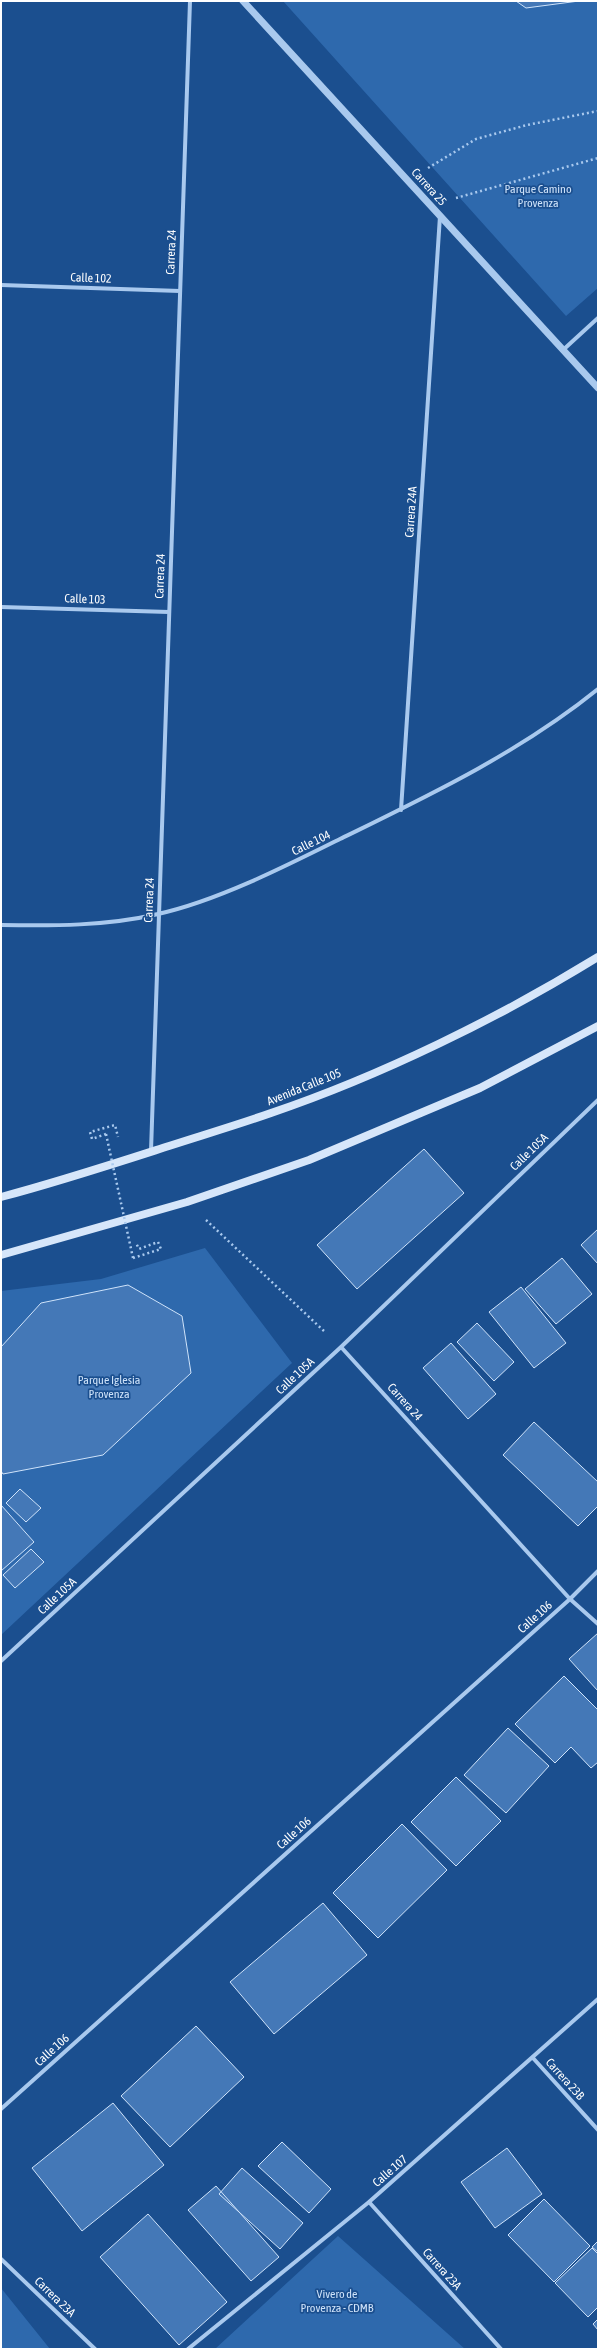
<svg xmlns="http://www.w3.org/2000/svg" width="599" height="2350" viewBox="0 0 599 2350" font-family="'Asap Condensed',sans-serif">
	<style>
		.green { fill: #2e69ad }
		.building { fill: #4478b7; stroke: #cfe3fa }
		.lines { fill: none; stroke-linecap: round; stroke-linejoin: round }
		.path { stroke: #a9c9ee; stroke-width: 2.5; stroke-dasharray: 2 3; stroke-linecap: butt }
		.minor { stroke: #a9c9ee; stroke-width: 4 }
		.tertiary { stroke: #a9c9ee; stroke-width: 7 }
		.secondary { stroke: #d6e6fa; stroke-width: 8 }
		.path-bridge { stroke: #a9c9ee; stroke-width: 2.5; stroke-dasharray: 2 3; stroke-linecap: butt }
		.labels { text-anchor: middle; stroke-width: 3.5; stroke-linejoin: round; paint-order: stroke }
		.street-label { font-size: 12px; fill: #fff; stroke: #1b4f8f }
		.park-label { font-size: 12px; fill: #cfe3fa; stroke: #1b4f8f }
	</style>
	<rect width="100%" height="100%" fill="#1b4f8f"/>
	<path class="green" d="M283 1H598V288L566 316Z
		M205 1248 292 1363 1 1635V1291L101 1279Z
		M338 2236 465 2349H215Z
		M1 2288 50 2349H1Z"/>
	<path class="building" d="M516 1H579L526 8Z
		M424 1149 464 1193 357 1289 317 1245Z
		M598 1229V1264L581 1245Z
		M562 1258 592 1294 556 1324 525 1289Z
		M128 1285 182 1316 191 1373 103 1455 3 1474 1 1471V1347L41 1303Z
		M521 1287 566 1343 534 1368 489 1312Z
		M477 1323 514 1362 494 1381 457 1342Z
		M451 1343 496 1394 468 1419 423 1368Z
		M534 1422 598 1482V1506L578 1526 503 1455Z
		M20 1489 41 1508 26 1522 6 1503Z
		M1 1505 34 1542 1 1571Z
		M31 1549 44 1562 15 1588 3 1575Z
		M598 1633V1691L569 1659Z
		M564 1676 598 1710V1762L591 1768 571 1747 555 1763 515 1724Z
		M508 1728 549 1766 506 1813 464 1775Z
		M456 1777 501 1821 456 1866 411 1822Z
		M402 1824 447 1870 378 1938 333 1893Z
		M323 1903 367 1955 274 2034 230 1982Z
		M196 2026 244 2077 170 2147 121 2096Z
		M113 2103 164 2165 82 2231 32 2168Z
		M282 2142 331 2189 309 2213 258 2166Z
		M507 2148 542 2194 495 2228 461 2182Z
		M242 2168 303 2223 280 2249 219 2194Z
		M216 2186 279 2257 251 2281 188 2210Z
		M544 2199 590 2246 554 2282 508 2235Z
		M148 2214 227 2302 179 2345 100 2257Z
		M598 2241V2252L592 2247Z
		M592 2248 598 2254V2307L588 2317 555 2283Z
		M598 2319V2330L593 2324Z"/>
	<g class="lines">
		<path class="path" d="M428 168 476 139 527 125 598 111
			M456 198 598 158
			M106 1134 92 1139 90 1132 115 1125 118 1137
			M206 1220 325 1332
			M133 1258 161 1249 158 1242 139 1249 136 1243"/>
		<path class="minor" d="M1 285 180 291
			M563 350 598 318
			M1 607 169 612
			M401 810 440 216
			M1 925C53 926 107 926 158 914 217 901 286 866 340 839 430 795 520 752 598 689
			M151 1151 190 1
			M341 1347 570 1599 598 1624
			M1 1661 341 1347 598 1100
			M533 2058 598 2130
			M1 2109 570 1599 598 1571
			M369 2202 501 2349
			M1 2259 95 2349
			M188 2349 369 2202 598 1999"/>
		<path class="tertiary" d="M243 1 598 388"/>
		<path class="secondary" d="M1 1197C58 1182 113 1164 169 1146 203 1135 237 1125 271 1113 380 1076 499 1018 598 957
			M1 1255 187 1202 309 1160 480 1088 598 1026"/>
		<path class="path-bridge" d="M106 1134 133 1258"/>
	</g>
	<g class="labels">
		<g class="street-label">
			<text transform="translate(429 187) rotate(48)" y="4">Carrera 25</text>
			<text transform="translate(171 252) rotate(-88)" y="4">Carrera 24</text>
			<text transform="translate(91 278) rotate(2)" y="4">Calle 102</text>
			<text transform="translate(411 512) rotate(-86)" y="4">Carrera 24A</text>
			<text transform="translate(160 576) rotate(-88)" y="4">Carrera 24</text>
			<text transform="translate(85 599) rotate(2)" y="4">Calle 103</text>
			<text transform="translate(311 843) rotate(-26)" y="4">Calle 104</text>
			<text transform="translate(149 900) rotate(-88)" y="4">Carrera 24</text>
			<text transform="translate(304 1087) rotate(-22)" y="4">Avenida Calle 105</text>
			<text transform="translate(529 1152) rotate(-44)" y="4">Calle 105A</text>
			<text transform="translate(295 1376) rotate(-43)" y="4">Calle 105A</text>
			<text transform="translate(405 1402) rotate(48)" y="4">Carrera 24</text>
			<text transform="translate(57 1596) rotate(-43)" y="4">Calle 105A</text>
			<text transform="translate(535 1617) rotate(-42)" y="4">Calle 106</text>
			<text transform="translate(294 1833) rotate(-42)" y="4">Calle 106</text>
			<text transform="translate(52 2050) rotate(-42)" y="4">Calle 106</text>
			<text transform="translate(565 2079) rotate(48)" y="4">Carrera 23B</text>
			<text transform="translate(390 2171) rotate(-41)" y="4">Calle 107</text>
			<text transform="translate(442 2269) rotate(48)" y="4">Carrera 23A</text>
			<text transform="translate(55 2297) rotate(44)" y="4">Carrera 23A</text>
		</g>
		<g class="park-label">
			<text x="538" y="193">Parque Camino<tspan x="538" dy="14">Provenza</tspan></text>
			<text x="109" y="1384">Parque Iglesia<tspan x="109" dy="14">Provenza</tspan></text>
			<text x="337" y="2298">Vivero de<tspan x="337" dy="14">Provenza - CDMB</tspan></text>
		</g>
	</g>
	<rect width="599" height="2350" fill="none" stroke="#ffffff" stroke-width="4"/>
</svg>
